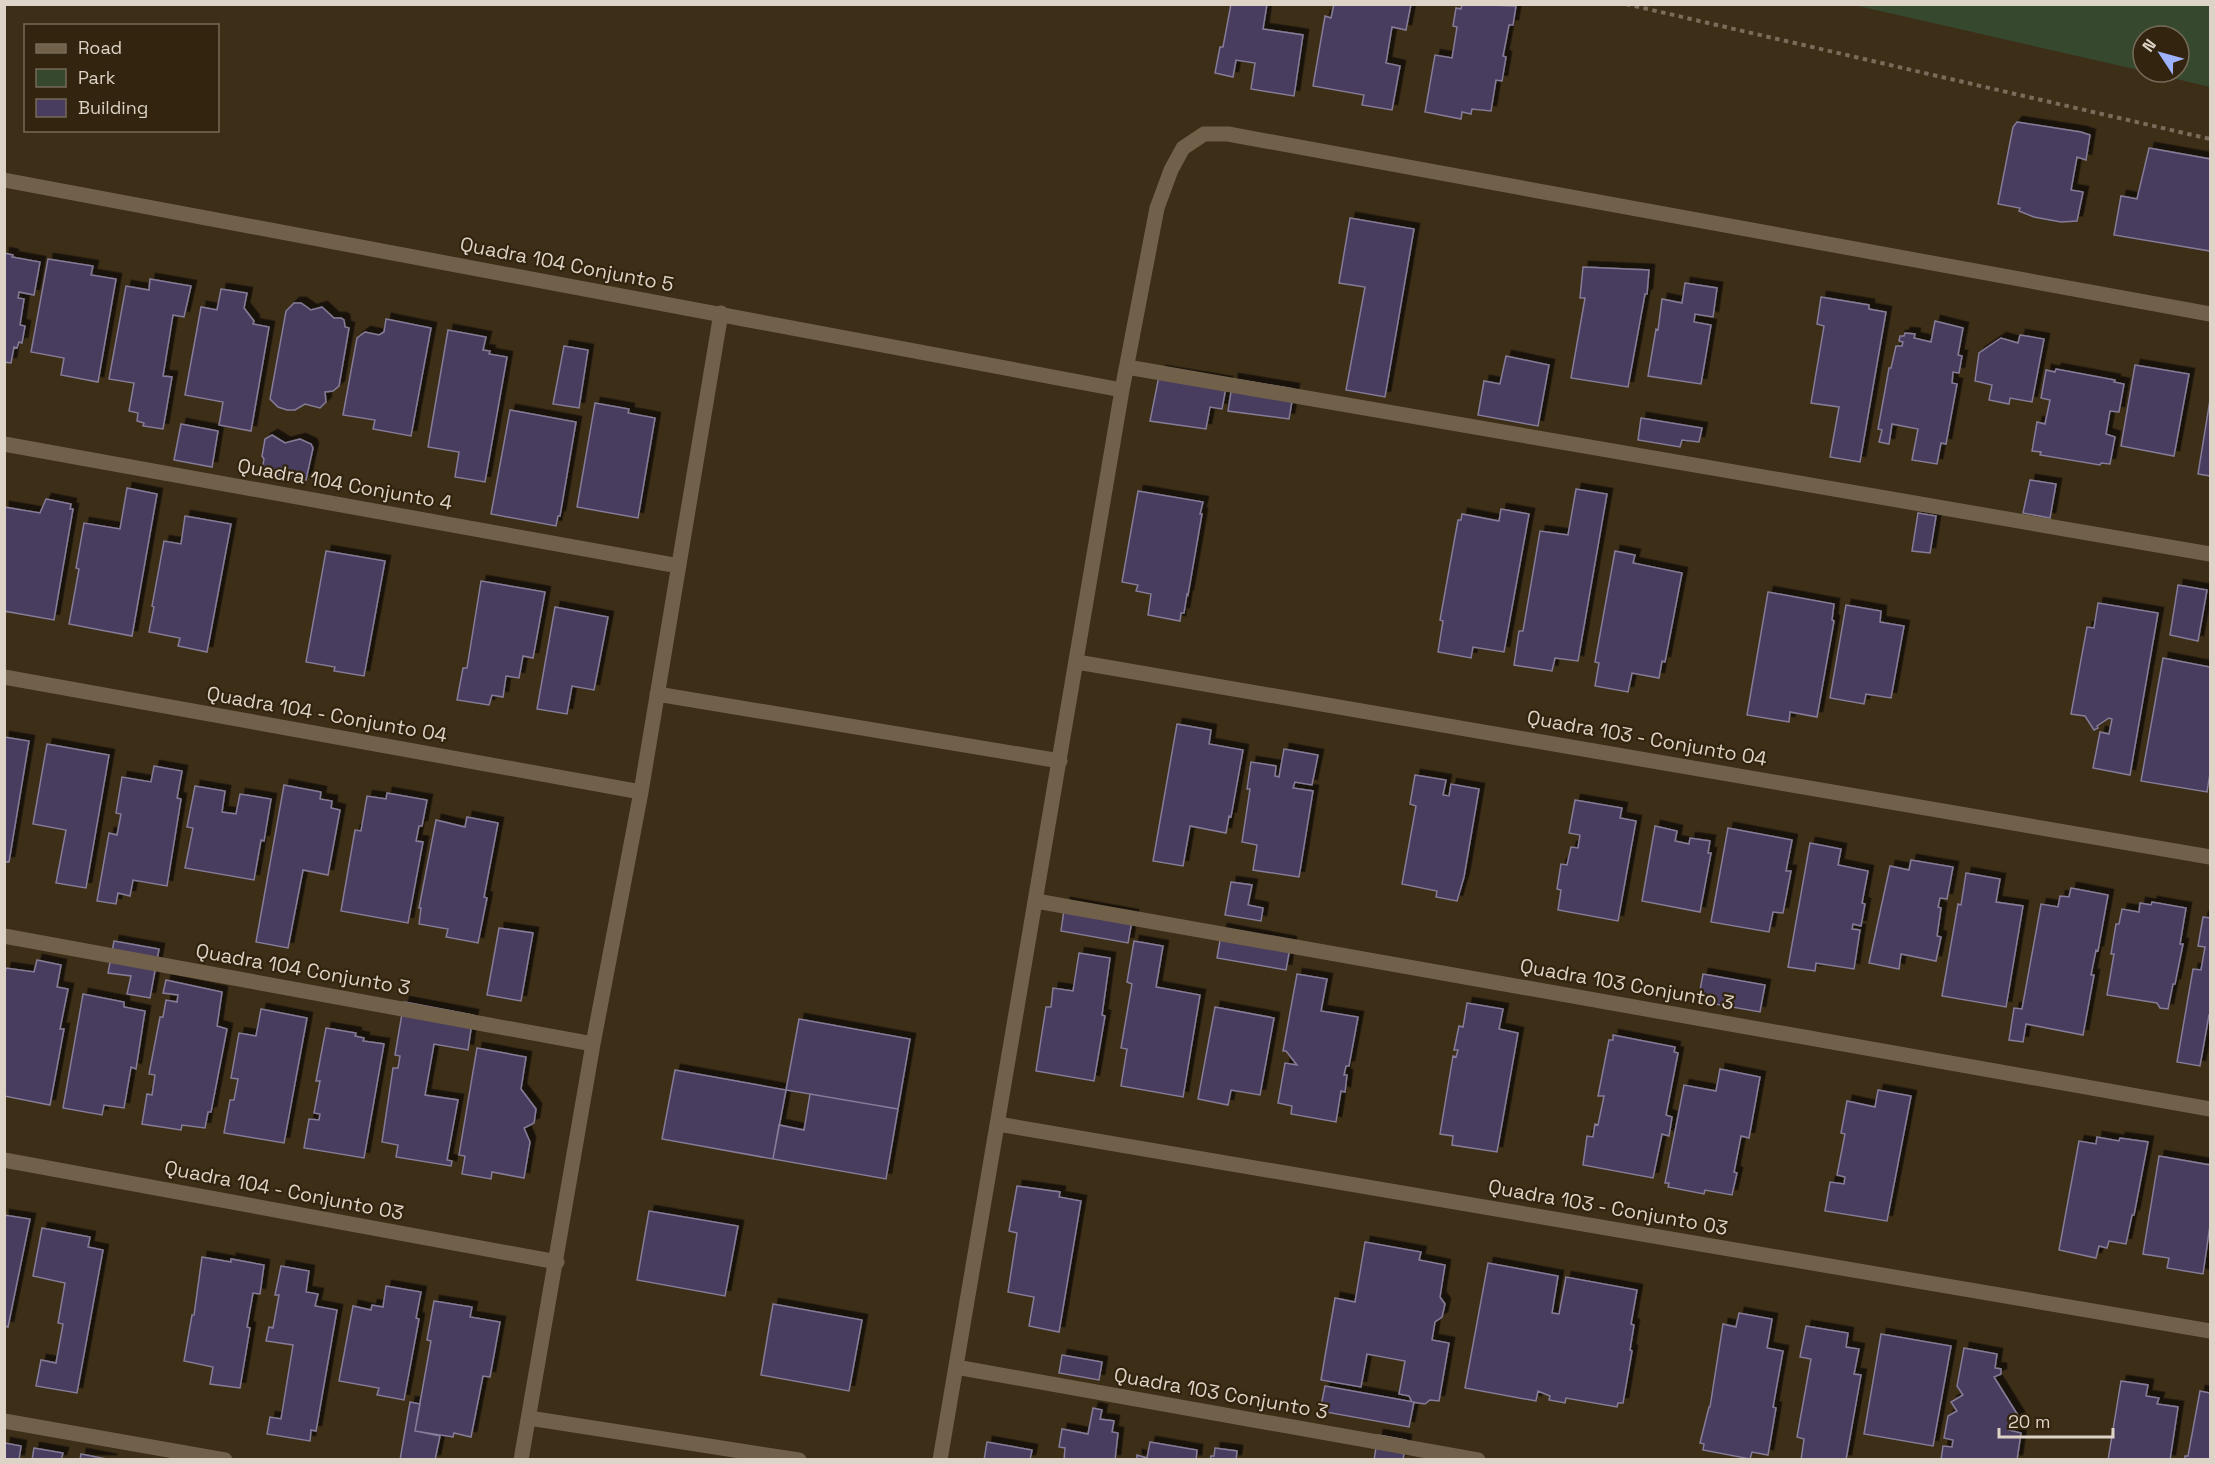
<svg xmlns="http://www.w3.org/2000/svg" width="2215" height="1464" viewBox="0 0 2215 1464" font-family="'Space Grotesk',sans-serif">
	<style>
		.green { fill: #36492f }
		.building { fill: #483c5f; stroke: #857c97; stroke-width: 1.5; filter: url(#shadow) }
		.lines { fill: none; stroke-linecap: round; stroke-linejoin: round }
		.path { stroke: #796c5a; stroke-width: 4; stroke-dasharray: 4.5 4.5; stroke-linecap: butt }
		.minor { stroke: #72614a; stroke-width: 15 }
		.labels { text-anchor: middle; stroke-width: 4.5; stroke-linejoin: round; paint-order: stroke }
		.street-label { font-size: 20px; fill: #ddd3c6; stroke: #32240e }
	</style>
	<defs>
		<filter id="shadow"><feDropShadow dx="5.5" dy="-5.5" stdDeviation="0" flood-color="#0009"/></filter>
	</defs>
	<rect width="100%" height="100%" fill="#3d2e18"/>
	<path class="green" d="M1854 5H2210V87L2147 72H2179V36H2143V71Z"/>
	<path class="building" d="M1231 4H1267L1263 29 1303 35 1294 96 1251 89 1255 63 1236 60 1233 77 1215 73 1220 47H1223Z
		M1334 4H1411L1406 30 1392 27 1386 63 1400 66 1392 110 1362 105 1364 95 1313 86 1325 16 1331 18Z
		M1462 4 1516 6 1513 25H1509L1505 46 1503 56 1506 57 1502 81 1496 80 1491 111 1472 109 1471 114 1462 112 1461 119 1425 112 1435 55 1452 58 1457 27 1453 26 1456 8 1461 9Z
		M2017 122 2081 132 2090 135 2086 160 2077 157 2071 190 2083 192 2077 221 2061 222 2034 217 2019 211 2020 208 1998 204 2013 127Z
		M2149 148 2210 159V251L2114 235 2121 196 2137 199Z
		M1350 218 1414 229 1385 397 1346 390 1365 287 1339 283Z
		M4 253 13 255 12 257 40 262 34 295 19 292 18 298 24 299 20 325 25 326 22 343 19 342 17 348 14 347 11 363 4 362Z
		M48 259 93 266 91 275 116 279 98 382 61 375 64 358 31 352Z
		M1583 267 1649 270 1647 294H1645L1628 387 1571 378 1585 298H1580Z
		M150 279 191 286 184 317 173 315 163 376 172 377 163 429 143 426 144 423 137 421 138 413 129 411 134 383 109 379 126 286 149 290Z
		M1685 283 1717 288 1713 317 1695 314 1694 322 1711 325 1701 384 1648 376 1656 329 1658 330 1662 299 1682 303Z
		M221 289 247 293 244 308 254 321 253 324 269 327 251 431 219 425 223 402 185 395 201 307 217 310Z
		M1821 297 1869 305V309L1886 312 1860 462 1830 457 1839 407 1811 403 1824 326 1817 324Z
		M294 303H301L311 310 322 307 334 318H341L344 320 345 327 349 328 339 386 333 391 325 392 326 402 320 408 305 404 295 410H287L278 407 270 399 286 311Z
		M386 319 431 328 411 436 373 429 375 420 343 415 357 338 365 332 379 335 384 332Z
		M1935 321 1963 328 1958 355 1962 356 1959 373 1953 372 1952 383 1957 384 1946 444 1941 443 1937 464 1912 460 1918 429 1892 424 1889 444 1879 442 1882 430 1878 429 1889 368H1891L1896 346H1902L1903 342 1899 341 1900 336H1904L1905 333 1915 334 1914 338 1931 342Z
		M448 330 486 337 483 350 490 351 489 354 507 357 485 482 455 477 459 452 428 447Z
		M2020 335 2044 339 2032 402 2010 398 2009 404 1989 400 1992 385 1975 381 1979 353 2001 338 2018 343Z
		M564 346 588 350 579 408 553 404Z
		M1506 356 1549 365 1538 426 1478 415 1484 381 1500 384Z
		M2135 365 2189 374 2174 456 2121 446Z
		M2056 369 2115 380 2114 382 2124 384 2119 412 2110 411 2106 434 2115 437 2110 464 2101 463 2100 465 2040 455 2041 452 2032 451 2037 422 2045 424 2050 400 2041 398 2046 370 2055 372Z
		M1160 371 1227 382 1222 409 1210 407 1206 429 1150 421Z
		M1233 379 1294 389 1289 419 1228 411Z
		M2210 400V476L2198 474Z
		M595 403 629 409 628 413 655 418 638 518 577 507Z
		M510 410 576 422 560 516H558L556 526 491 514Z
		M1641 418 1702 428 1699 442 1682 440 1680 447 1638 440Z
		M181 424 218 431 212 467 174 460Z
		M272 435 285 443 300 439 311 444 313 448 306 480 301 481 262 471 264 459 262 456 265 439Z
		M2030 480 2056 484 2050 518 2023 513Z
		M127 488 157 494 132 636 69 624 79 569 76 568 84 523 120 529Z
		M1576 489 1607 494 1578 661 1555 658 1552 671 1514 665 1519 631H1523L1540 531 1568 535Z
		M1138 491 1203 502 1200 514H1202L1188 595 1187 594 1184 613H1181L1180 621 1148 615 1151 594 1136 591 1138 585 1122 582Z
		M46 499 71 504 70 509H73L54 620 4 611V507L40 513Z
		M1501 509 1529 514 1504 652 1473 647 1471 658 1438 652 1443 621 1440 620 1458 520H1461L1462 514 1499 521Z
		M1918 513 1936 516 1930 553 1912 551Z
		M185 516 231 524 207 652 178 646 180 638 149 632 154 607 152 606 164 541 181 544Z
		M326 551 385 561 364 676 334 671 335 667 306 662Z
		M1615 551 1635 555 1633 563 1682 573 1665 662 1662 661 1659 678 1632 673 1628 692 1595 686 1599 663 1595 662Z
		M481 581 545 592 533 658 523 656 519 678 506 676 503 697 492 695 489 705 457 700 463 668H467Z
		M2178 585 2207 590 2198 641 2170 635Z
		M1768 592 1834 604 1832 620 1834 621 1817 717 1790 712 1789 722 1747 715Z
		M2098 603 2158 613 2130 775 2093 768 2100 732 2109 734 2112 719 2109 718 2097 726 2098 728 2094 730 2085 716 2071 714 2087 627 2094 628Z
		M1846 605 1881 611 1880 622 1904 626 1891 698 1866 694 1864 704 1830 698Z
		M555 607 608 617 594 690 572 686 567 714 537 709Z
		M2163 658 2210 667V773L2207 792 2141 781Z
		M1177 724 1211 730 1209 744 1243 750 1231 817 1229 816 1226 833 1190 826 1183 866 1153 861Z
		M4 737 29 741 9 862H4Z
		M47 744 109 755 86 888 56 883 66 830 33 824Z
		M1284 749 1318 755 1312 785 1295 782 1293 788 1313 791 1299 877 1253 870 1257 845 1242 842 1250 789H1247L1251 762 1276 766 1275 776 1279 777Z
		M154 766 182 771 177 798 181 799 167 886 133 880 130 896 118 893 116 904 97 901 109 833 117 835 121 814 116 813 122 777 151 782Z
		M1415 775 1446 780 1443 795 1449 796 1451 784 1479 789 1464 877 1457 901 1436 897 1437 891 1402 884 1416 806 1410 804Z
		M284 785 321 792 320 799 332 801 331 808 340 810 328 875 303 870 288 948 256 942Z
		M195 786 225 791 222 812 236 814 240 794 271 799 264 841 261 840 254 880 185 868 193 828 187 827Z
		M387 793 427 800 422 826H419L416 841 423 842 408 923 341 911 355 830 361 831 367 796 386 799Z
		M1575 800 1622 808 1620 818 1636 821 1618 921 1558 910 1561 890 1557 889 1561 864 1567 865 1571 847 1578 848 1580 835 1569 833Z
		M467 817 498 823 484 897 487 898 478 943 446 937 448 929 419 924 421 908H419L436 820 465 827Z
		M1655 826 1677 831 1675 841 1689 844 1690 838 1710 841 1708 853H1711L1700 912 1642 901Z
		M1728 828 1792 840 1786 871H1791L1783 913 1773 912 1769 932 1711 922Z
		M1810 843 1841 849 1838 865 1868 871 1862 903 1865 904 1861 926 1853 924 1852 929 1860 930 1854 969 1816 963 1815 971 1788 967Z
		M1911 860 1953 867 1947 899 1940 898 1938 907 1941 908 1937 936 1941 937 1936 961 1901 954 1899 969 1869 963 1890 866 1909 870Z
		M1966 873 2000 879 1996 902 2023 906 2006 1007 1942 996 1958 904 1961 905Z
		M1231 882 1252 885 1248 905 1263 908 1261 921 1225 915Z
		M2071 888 2108 895 2098 951 2096 950 2091 975H2094L2083 1035 2026 1024 2023 1042 2009 1040 2014 1008 2022 1009 2041 904 2058 907 2060 896 2069 897Z
		M2152 902 2186 908 2180 944H2183L2175 984H2173L2168 1009 2160 1008 2157 1003 2107 995 2114 954H2111L2116 924H2119L2122 909 2139 912 2140 903 2151 905Z
		M1065 903 1133 915 1128 943 1061 931Z
		M2203 917 2210 918V1015H2209L2200 1066 2177 1062 2193 969 2201 970 2205 947 2198 946Z
		M499 928 533 933 521 1001 487 995Z
		M1222 929 1291 942 1286 970 1217 958Z
		M114 941 159 949 150 998 127 994 131 976 108 973Z
		M1134 941 1163 946 1156 987 1200 995 1183 1097 1121 1086 1127 1049 1121 1048 1132 984 1127 982Z
		M1079 953 1110 958 1102 1015 1105 1016 1094 1081 1036 1071 1046 1007H1051L1053 988 1073 991Z
		M37 960 61 965 57 987 68 989 60 1029H64L50 1105 4 1096V978L6 968 34 972Z
		M1297 974 1327 979 1321 1011 1358 1017 1349 1066H1346L1344 1075H1347L1345 1092 1341 1091 1336 1122 1291 1114 1292 1106 1278 1103 1285 1063 1297 1065 1286 1051H1283Z
		M1703 974 1765 985 1760 1012 1698 1001Z
		M166 980 222 992 217 1026 227 1029 211 1112H208L205 1128 182 1125 181 1130 142 1124 147 1094 152 1095 155 1075 149 1074 160 1017H163L166 1000 177 1002 178 995 163 993Z
		M83 994 124 1002V1007L145 1011 136 1069 131 1067 124 1108 104 1105 102 1115 63 1108Z
		M404 1002 473 1015 468 1050 434 1044 425 1095 458 1100 447 1160 452 1161 451 1166 396 1157 398 1145 382 1142 393 1068H398L400 1056 395 1055Z
		M1467 1003 1503 1009 1499 1029 1518 1033 1497 1152 1452 1145 1453 1136 1440 1134 1453 1056 1456 1057 1458 1050H1454L1459 1026 1463 1027Z
		M1215 1007 1274 1018 1260 1095 1231 1090 1228 1105 1198 1099Z
		M261 1009 307 1018 284 1143 224 1133 230 1100H234L238 1079 231 1078 239 1033 256 1036Z
		M799 1019 910 1039 898 1109 786 1090Z
		M326 1028 356 1033 355 1036 364 1038 363 1041 384 1044 364 1158 304 1148 309 1119 319 1120 320 1114 314 1113 320 1081H316Z
		M1613 1035 1675 1047 1674 1052 1678 1053 1666 1115 1672 1117 1669 1136 1662 1134 1653 1178 1583 1165 1587 1136 1593 1137 1595 1124 1598 1125 1604 1096H1598L1609 1040H1613Z
		M477 1048 526 1057 521 1089 536 1109 534 1123 524 1128 530 1142 524 1178 492 1172 491 1179 462 1174 465 1156 459 1155Z
		M1720 1069 1760 1077 1749 1138 1741 1136 1734 1172 1737 1173 1732 1195 1705 1190 1704 1194 1668 1187 1669 1183H1665L1684 1085 1716 1091Z
		M675 1070 786 1090 773 1159 662 1139Z
		M1878 1090 1911 1096 1887 1221 1825 1211 1830 1182 1844 1184 1845 1177 1837 1175 1845 1134 1841 1133 1847 1101 1875 1107Z
		M810 1094 898 1109 886 1179 773 1159 779 1125 804 1130Z
		M2097 1137 2119 1141 2120 1138 2148 1142 2134 1215H2132L2126 1244 2109 1241 2107 1248 2099 1246 2096 1258 2059 1250 2079 1141 2096 1144Z
		M2159 1156 2210 1165V1225L2203 1274 2167 1268 2169 1258 2143 1254Z
		M1017 1186 1060 1192 1059 1197 1081 1201 1059 1332 1029 1326 1034 1297 1008 1292 1017 1233 1009 1231Z
		M649 1211 738 1226 725 1296 637 1280Z
		M4 1215 30 1219 8 1327 4 1326Z
		M42 1228 90 1237 88 1247 103 1250 77 1393 36 1386 41 1360 56 1363 63 1324 58 1323 65 1283 33 1276Z
		M1365 1242 1421 1252 1419 1260 1445 1265 1440 1297 1445 1304 1442 1317 1435 1322 1432 1340 1449 1343 1439 1401 1430 1400 1425 1404 1412 1402 1409 1396 1399 1394 1405 1361 1367 1354 1361 1387 1321 1380 1335 1298 1355 1302Z
		M202 1257 231 1262V1259L264 1265 260 1294 253 1293 247 1327 250 1328 240 1388 210 1384 213 1367 184 1361 192 1315H194Z
		M1488 1263 1558 1276 1552 1313 1559 1314 1566 1277 1637 1290 1631 1324 1634 1325 1630 1350 1632 1351 1623 1403H1618L1617 1407 1566 1398 1565 1403 1549 1400 1550 1396 1538 1391 1536 1401 1465 1388Z
		M281 1266 309 1271 306 1292 318 1294 315 1306 337 1310 316 1431 311 1430 310 1441 267 1434 270 1417 281 1419 293 1345 266 1341 269 1327 273 1328 279 1295H275Z
		M386 1286 421 1292 416 1318 419 1319 404 1400 377 1395 379 1388 339 1381 353 1306 371 1310 372 1305 383 1307Z
		M434 1301 472 1307 470 1317 500 1322 490 1377 483 1376 471 1437 454 1433 453 1437 415 1431 431 1341 427 1340Z
		M773 1304 862 1320 849 1391 761 1375Z
		M1739 1313 1772 1319 1767 1348 1783 1351 1773 1407 1776 1408 1768 1455 1752 1452 1750 1459 1703 1450 1704 1444 1700 1443 1709 1407H1710L1723 1324 1736 1327Z
		M1806 1326 1848 1333 1846 1347 1859 1349 1854 1374 1861 1375 1846 1460H1801L1804 1439 1797 1437 1811 1359 1800 1357Z
		M1881 1334 1951 1346 1933 1446 1864 1434Z
		M1964 1348 1997 1354 1995 1368 2001 1369V1374L1994 1377 2019 1417 2018 1425 2009 1430 2021 1433 2017 1460H1941L1943 1446 1952 1447 1953 1440 1944 1438 1948 1416 1957 1411 1951 1402 1963 1395 1957 1386Z
		M1062 1355 1102 1362 1099 1380 1059 1373Z
		M2121 1381 2148 1385 2146 1396 2159 1398 2157 1404 2178 1407 2170 1460H2108Z
		M1325 1386 1414 1402 1409 1427 1320 1411Z
		M2200 1391 2210 1393V1460H2185V1456H2188Z
		M410 1402 420 1404 415 1431 440 1436 435 1460H400Z
		M1093 1408 1102 1410 1100 1419 1114 1421 1112 1432 1118 1433 1115 1460H1064L1065 1448 1059 1447 1062 1429 1088 1434Z
		M1378 1435 1406 1440 1403 1460H1374Z
		M987 1442 1032 1450 1030 1460H984Z
		M1150 1442 1197 1450 1196 1460H1137V1455L1147 1458Z
		M5 1443 21 1446 19 1460H4Z
		M34 1448 63 1453 61 1460H32Z
		M1215 1448 1237 1451 1236 1460H1210L1211 1456H1214Z
		M81 1454 112 1460H80Z"/>
	<g class="lines">
		<path class="path" d="M1626 4 2210 139"/>
		<path class="minor" d="M4 180 1122 390
			M1127 367 2210 554
			M4 444 679 566
			M1077 662 2210 857
			M4 677 641 792
			M657 694 1060 761
			M1036 901 2210 1109
			M4 936 593 1044
			M998 1124 2210 1331
			M4 1160 557 1262
			M956 1367 1478 1460
			M529 1418 799 1460
			M4 1421 225 1460
			M521 1460 593 1044 641 792 721 313
			M940 1460 1122 390 1157 208 1171 170 1183 148 1204 134H1228L2210 314"/>
	</g>
	<g class="labels">
		<g class="street-label">
			<text transform="translate(567 264) rotate(11)" y="7">Quadra 104 Conjunto 5</text>
			<text transform="translate(345 484) rotate(10)" y="7">Quadra 104 Conjunto 4</text>
			<text transform="translate(327 714) rotate(10)" y="7">Quadra 104 - Conjunto 04</text>
			<text transform="translate(1647 738) rotate(10)" y="7">Quadra 103 - Conjunto 04</text>
			<text transform="translate(303 969) rotate(10)" y="7">Quadra 104 Conjunto 3</text>
			<text transform="translate(1627 984) rotate(10)" y="7">Quadra 103 Conjunto 3</text>
			<text transform="translate(284 1190) rotate(11)" y="7">Quadra 104 - Conjunto 03</text>
			<text transform="translate(1608 1207) rotate(10)" y="7">Quadra 103 - Conjunto 03</text>
			<text transform="translate(1221 1393) rotate(10)" y="7">Quadra 103 Conjunto 3</text>
		</g>
	</g>
	<rect width="2215" height="1464" fill="none" stroke="#ddd3c6" stroke-width="12"/>
	<rect x="24" y="24" width="195" height="108" fill="#32240e" stroke="#766a58" stroke-width="1.5"/>
	<rect x="36" y="44" width="30" height="9" fill="#72614a" stroke="#766a58" stroke-width="1.5"/>
	<text x="78" y="54" font-size="18" fill="#ddd3c6">Road</text>
	<rect x="36" y="69" width="30" height="18" fill="#36492f" stroke="#766a58" stroke-width="1.5"/>
	<text x="78" y="84" font-size="18" fill="#ddd3c6">Park</text>
	<rect x="36" y="99" width="30" height="18" fill="#483c5f" stroke="#766a58" stroke-width="1.5"/>
	<text x="78" y="114" font-size="18" fill="#ddd3c6">Building</text>
	<g transform="translate(2161 54) rotate(306)"><circle r="28" fill="#32240e" stroke="#766a58" stroke-width="1.5"/>
	<path d="M0-4.5L10 22L0 15L-10 22Z" fill="#9eb3fd"/>
	<text y="-9" font-size="16" font-weight="bold" text-anchor="middle" fill="#ddd3c6">N</text>
	</g>
	<path d="M1999 1428v9h114v-9" fill="none" stroke="#ddd3c6" stroke-width="3"/>
	<text x="2008" y="1428" font-size="18" fill="#ddd3c6" stroke="#32240e" stroke-width="4.5" paint-order="stroke">20 m</text>
</svg>
